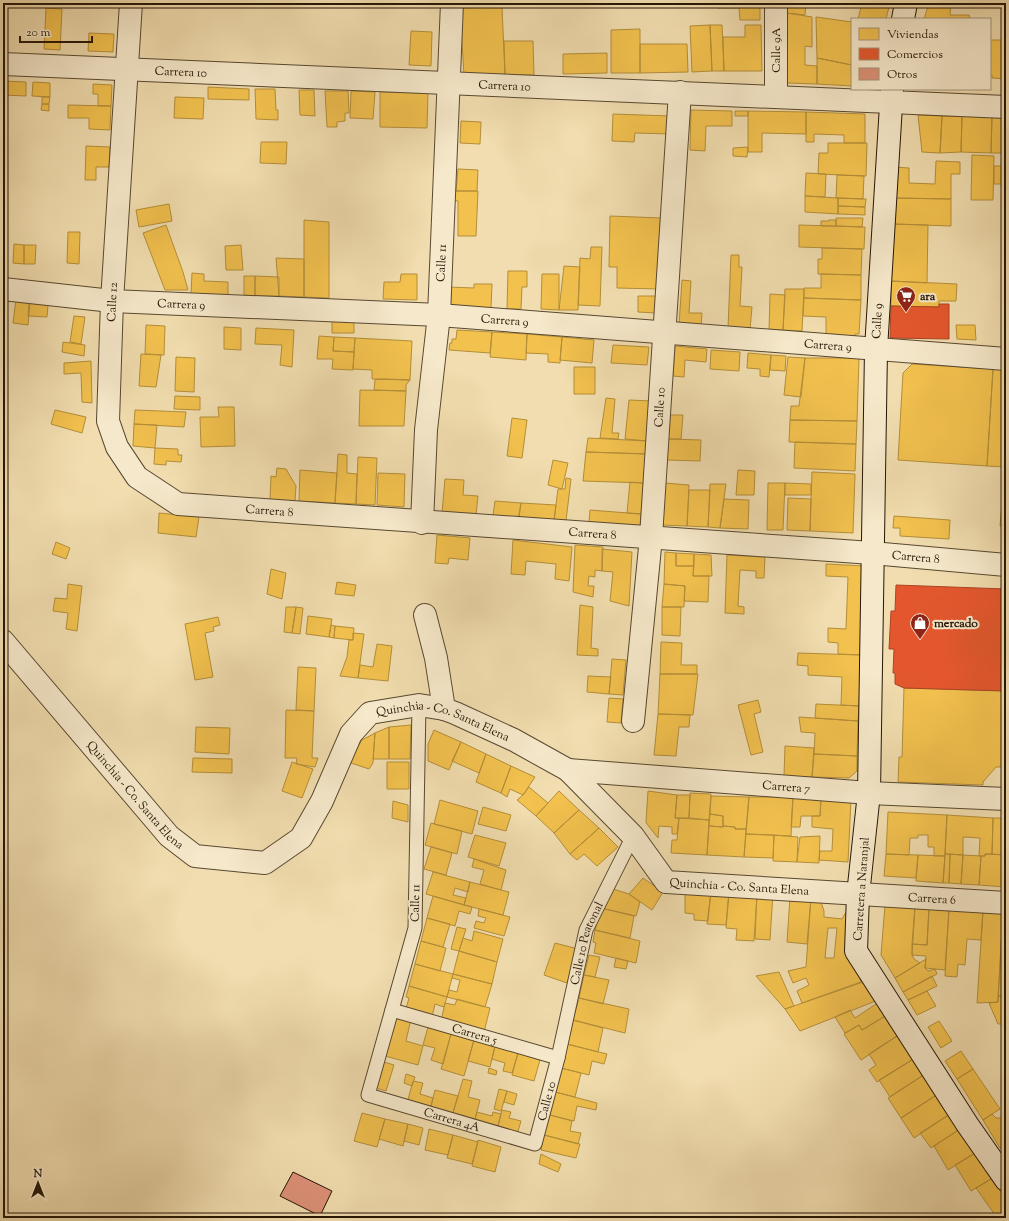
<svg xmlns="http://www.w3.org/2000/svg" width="1009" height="1221" viewBox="0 0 1009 1221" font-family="'Sorts Mill Goudy',serif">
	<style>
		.homes { fill: #f2c14e; stroke: #b48e38; fill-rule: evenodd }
		.shops { fill: #e4572e; stroke: #ab4422 }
		.building { fill: #dc9177; stroke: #251606 }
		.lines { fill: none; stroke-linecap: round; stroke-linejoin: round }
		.lane-casing { stroke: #584830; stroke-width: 15 }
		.street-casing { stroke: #584830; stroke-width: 24 }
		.secondary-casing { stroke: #251606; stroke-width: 24 }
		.lane { stroke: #f6e9cb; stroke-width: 13 }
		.street { stroke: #f6e9cb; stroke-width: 22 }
		.secondary { stroke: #f6e9cb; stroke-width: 22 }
		.labels { text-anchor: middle; stroke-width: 4; stroke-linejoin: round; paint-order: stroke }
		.street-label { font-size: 12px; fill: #251606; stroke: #f6e9cb }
		.poi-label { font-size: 12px; font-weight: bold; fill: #251606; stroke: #f6e9cb; text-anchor: start }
	</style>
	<rect width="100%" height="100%" fill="#f1ddaf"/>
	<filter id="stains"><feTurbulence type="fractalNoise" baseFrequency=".005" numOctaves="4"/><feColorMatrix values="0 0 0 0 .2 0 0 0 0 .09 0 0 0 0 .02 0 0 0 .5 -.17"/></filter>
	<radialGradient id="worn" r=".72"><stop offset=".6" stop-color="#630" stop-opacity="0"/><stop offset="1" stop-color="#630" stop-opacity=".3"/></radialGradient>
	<path class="homes" d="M718 3H760V20H740L739 8H718Z
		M788 3H806L805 15 787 13Z
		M862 3H890L886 19H858Z
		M929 3H951L950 15H969L970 19H924Z
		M502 7 505 75 464 76 460 8Z
		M46 8 62 9 60 50 44 49Z
		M787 13 812 17V47L805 46V65L817 66V84L787 83Z
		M816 17 852 22V65L817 58Z
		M710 25H722L724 71H712Z
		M710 25 712 71 692 72 690 26Z
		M745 25H761L762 71H724L723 37H745Z
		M640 29V73H611V30Z
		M411 31 432 32 431 66 409 65Z
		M89 33 114 34 113 52 88 51Z
		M990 40H1006V79L992 78V75H990Z
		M504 41H533L534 75H505Z
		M640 44H687L688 72 640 73Z
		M607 53V73L563 74V54Z
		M817 58 852 65V86L817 84Z
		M3 81 26 82V96L3 95Z
		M33 82 50 83V97L32 96Z
		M93 84 112 85 111 106H98V94H93Z
		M208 87 249 89V100L208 99Z
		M255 89H275L276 110H278V120L256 119Z
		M299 90H314L315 116 300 115Z
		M325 91H348L349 113H345V121L337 122V127H327Z
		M351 91 375 92 373 119 350 118Z
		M380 92 428 93 427 128 380 127Z
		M42 97H50L49 104H42Z
		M175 97 204 98 203 119 174 118Z
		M42 104H49V111L41 110Z
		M68 105 111 106 110 130 89 129V118H68Z
		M691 110 732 111V126H706L705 151 690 150Z
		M735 111H748V116H735Z
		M748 111 806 112V134L762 133V152H748Z
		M806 112 865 114V143H844V135L814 134V142H806Z
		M613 114 670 116V134L635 133 634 142 612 141Z
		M918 115 942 116 940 153 922 152Z
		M942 116H962L961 152 940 153Z
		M962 116H992L991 153 961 152Z
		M992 116 1006 117V143H1002V153H991Z
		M461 121 481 122 480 144 460 143Z
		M261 142H287L286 164 260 163Z
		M828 143H867L866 176 818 174 819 153H828Z
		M86 146 110 147 109 167H96V180H85Z
		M748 147 747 157 733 156V148Z
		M972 155 994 156 993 200H971Z
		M936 161 960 162V174H951V199L893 198 894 167 909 168V183L935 184Z
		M994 166H1006V184H994Z
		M458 169 478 170 477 191H456Z
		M806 173 826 174 825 197 805 196Z
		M837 175 864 176 863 199 836 198Z
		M454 191H478L476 236H458V201L453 200Z
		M805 196 838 198V214L805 212Z
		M838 198 866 199 865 207 838 206Z
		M893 198 951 199V226L893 224Z
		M169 204 172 221 139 227 136 210Z
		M838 206 865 207V215L838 214Z
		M610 216 662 218 660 289 617 288V267H609Z
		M836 218H863L862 227 836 226Z
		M304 220 329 222V298L304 297Z
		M829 220H836V226H821V221H829Z
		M893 224 928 225 927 283 891 281Z
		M166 225 183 272 188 290H165L143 233Z
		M799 225 865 227 864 249 799 247Z
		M68 232H80L79 264 67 263Z
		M14 244 24 245V264L13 263Z
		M24 245H36L35 264H24Z
		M241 245 243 270H226L225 246Z
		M591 247H602L600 306 578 305 580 258 590 259Z
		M822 248 862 249 861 275 818 274V259H822Z
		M731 255H739V267H742L740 306 752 307 750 329 728 328Z
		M276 258 304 259V297L279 296Z
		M564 266 580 267 578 310H559Z
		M508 271H527V287H522L521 309H507Z
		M192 273 204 274V281L228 282V295L191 294Z
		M401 274H417V300L383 299 384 282H400Z
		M542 274H559V310L541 309Z
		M821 274 861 275V300L804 298V288H821Z
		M244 276H255V296L244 295Z
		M255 276 279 277V296H255Z
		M682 280 691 281 689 313H702L701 327 679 325Z
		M891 281 957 284 956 301H939V307L891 306Z
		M474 284H492L491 308 447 307 448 287 474 288Z
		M785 289H804L802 331 783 330Z
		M770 294 785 295 783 330H769Z
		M638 296H656V313L638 312Z
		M804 298 861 300 859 334H855V336L826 335V317L803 316Z
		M16 299 30 301 28 325 13 323Z
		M29 303 48 305 47 317 28 316Z
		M332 314H354V333H332Z
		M74 316 85 317 81 344 70 342Z
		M146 325 165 326 164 355 145 354Z
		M956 325H975L976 340 957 339Z
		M224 327 241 328V350L224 349Z
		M256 328 294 330 292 367 280 365 282 345 255 344Z
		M457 330 492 332 490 353 449 350 450 343H452V339H456Z
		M492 332 527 334 526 360 490 357Z
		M527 334 562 337 560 363 548 362V354L526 353Z
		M319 336 334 337 333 351 354 352 353 370 332 369 333 359H317Z
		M334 337 355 338 354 352 333 351Z
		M562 337 594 340 592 363 560 360Z
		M355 338 412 341 410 380 372 379V370L353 369Z
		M63 342 85 345 84 356 62 352Z
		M613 345 649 347 647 365 611 363Z
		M675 346 707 349 706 362 685 360 684 377 673 376Z
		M711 350 740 352 739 371 710 369Z
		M748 353 771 355 769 377 760 376V369L747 368Z
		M141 354 161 355 156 387 139 386Z
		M771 355 786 356 785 371 770 370Z
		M176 357 195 358 194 392 175 391Z
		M788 357 805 358 801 397 784 395Z
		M805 358H859L857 421 790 420 791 406H799Z
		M91 361 92 403 82 402 81 373 64 374V363Z
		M912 364 993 369 987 466 898 460 903 373Z
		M574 367H595V394H574Z
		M993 369 1006 370V467L987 466Z
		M379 379H386L410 380 406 385V391L374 390 375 380Z
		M360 390 406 391 404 426H359Z
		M175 396 200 397V410L174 409Z
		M606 398 615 399 612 433H619L618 439 600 438Z
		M629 400 652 401 648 441 625 439Z
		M218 407H234L235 446 201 447 200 417H219Z
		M55 410 86 417 82 433 51 424Z
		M135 410 186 412 184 427 134 424Z
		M670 415H683L681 439H668Z
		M512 418 527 420 522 458 507 456Z
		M790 420 857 421 856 444 789 442Z
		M134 424 157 425 155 448 133 446Z
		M588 438 648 441 647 454 586 452Z
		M668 439 701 440 700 461 667 460Z
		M795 442 856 444 855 471 794 468Z
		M155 448 178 449V455H182L181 462 166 461V465L154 464Z
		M586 452 647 454 644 483 583 481Z
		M338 454 347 455V473L357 474 356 504 335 503Z
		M358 457 377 458 375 505 356 504Z
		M553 460 568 463 562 489 548 485Z
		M277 468 286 469 296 486 295 501 270 500 271 476 276 477Z
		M300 470 337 473 335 503 299 501Z
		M738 470 755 471 754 495H736Z
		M812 472 855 474 853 533 810 531Z
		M378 473 405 474 404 507 377 505Z
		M566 478 571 479 566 521 554 520 558 489H565Z
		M445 479 464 480 463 495 478 496 476 515 442 513Z
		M1004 481 1006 482V526H1000Z
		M630 482 644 483 641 514 627 513Z
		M665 483 689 485 687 526 662 525Z
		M768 483H785L783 530H767Z
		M785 483 811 484V495H785Z
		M710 484H726L720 528 708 527Z
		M689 490H710L708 527 687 526Z
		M788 498 811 499 810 531 787 530Z
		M724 499 749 500 748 529 720 528Z
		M495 501 521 503 519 518 493 516Z
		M521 503 556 505 554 523 518 520Z
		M590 510 641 514 640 526 589 523Z
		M159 513 199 517 196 537 158 533Z
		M894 516 950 520 949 539 900 536V528H893Z
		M437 535 470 538 468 560 449 558 448 564 435 563Z
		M513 540 572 547 569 581 555 579 556 564 526 561 525 575 511 574Z
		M56 542 70 548 66 559 52 554Z
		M575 545 603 547 602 571 595 570V577L589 576 588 586H594L593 597 573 592Z
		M602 549 632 552 629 606 610 601 613 572 602 571Z
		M665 552 676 553V566H694L693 576H709L708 602 684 601 685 586 664 584Z
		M676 553 694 554V566H676Z
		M694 554 711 555 712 576H693Z
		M727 555 765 557 764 578H756V571L740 570 738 606 744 607V614L725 613Z
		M826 564 865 566 861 655 838 654V643L828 642V628L846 629 848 577 826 576Z
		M271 569 286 573 282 599 267 594Z
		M337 582 356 585 354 596 335 594Z
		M68 584 82 586 77 631 66 629 68 613 53 611 55 598 67 599Z
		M664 584 685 586 684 607H662Z
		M580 605 593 607 591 648 598 649V656L577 655Z
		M286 607H296L292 633 284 632Z
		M296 607 303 608 300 634 292 633Z
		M662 607H681L680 636 662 635Z
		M308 616 332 619 329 637 306 634Z
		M218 617 220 625 213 627 214 631 205 633 213 677 195 680 185 624Z
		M331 625 335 626 334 638 329 637Z
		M335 626 354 628 353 640 334 638Z
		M353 633 364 634 358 678 340 676 347 657 349 640H353Z
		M661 642 682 643 681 665H697V674H660Z
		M377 644 392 646 388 681 358 678 360 665 373 667Z
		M798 653 861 655 859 706 841 705 842 677 808 675V666L797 665Z
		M612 659 626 660 623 695 609 694Z
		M298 667 316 668 314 711 296 710Z
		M660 674H698L693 715 658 714Z
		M588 676 611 677 609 694 587 692Z
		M904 688 1006 691V767H996L983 782V785L898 782 899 757H902Z
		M609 698 623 699 621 723 607 722Z
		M758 700 761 712 754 714 763 752 751 755 738 705Z
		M816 704 859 706 858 721 815 718Z
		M286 710 314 711 312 758H318L315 767 296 764 297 758H285Z
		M658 714 690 715 689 727H679L676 756 654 755Z
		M799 717 858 721 857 756 814 754 815 733 801 732Z
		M411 725 410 759H389V727Z
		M196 727 230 728 229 754 195 752Z
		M389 727V759H373L375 733Z
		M434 730 461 742 449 770 428 761V744Z
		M375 733 373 763 369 769 348 762 362 740Z
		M461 742 486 754 479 773 452 761Z
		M785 746 814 748 812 777 784 776Z
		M486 754 511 766 501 793 476 782Z
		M814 754 857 756V771L849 778 812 777Z
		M193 758 232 759V773L192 772Z
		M292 762 313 769 302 798 282 791Z
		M387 762H409V789H387Z
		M511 766 535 777 523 795 510 789 507 797 501 793Z
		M529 787 548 803 536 816 517 800 523 795Z
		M559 791 579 810 554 833 536 816Z
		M648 791 677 795 675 818H679L677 834H672V827L659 826 658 838 647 824 646 822Z
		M690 793 711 794 709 820 689 818Z
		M677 795H690L689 818H675Z
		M711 796 749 797 746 829H735V827L723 826V816L710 814Z
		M749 797H793L791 836 746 834Z
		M793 797 821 798 820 816H801L800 827H791Z
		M821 798 851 799 848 862 819 860 820 851H832L833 829 812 827V816H820Z
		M440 800 478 811 472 834 434 824Z
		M393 801 408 805V822L392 818Z
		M483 807 511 815 506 831 478 824Z
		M579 810 599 828 570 854 554 833Z
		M888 812 947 815 945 856H934V847H928V835H918V838H910L909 855 886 854Z
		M710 814 723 816V827L709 826Z
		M947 815 993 818 992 854H985V856H979L980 838 963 837V855L945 854Z
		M679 818 709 820 707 855 671 853 672 840H677Z
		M993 818H1006V855L992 854Z
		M431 823 462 831 457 854 425 845Z
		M709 826 723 827V826L735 827V829H746L744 857 707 855Z
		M599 828 618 847 597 866 584 854 577 860 570 854Z
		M746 834 774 835 773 858 744 857Z
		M475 835 506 843 499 866 468 857Z
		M774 835 798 837 797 862 773 861Z
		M820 836 819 863 797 862 800 837Z
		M431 847 452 853 446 875 424 869Z
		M886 854 918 855 916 878 884 876Z
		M945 854H950L949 883H943Z
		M950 854 963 855 961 884 949 883Z
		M985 854 1006 855 1005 887 979 885 981 856H985Z
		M918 855 945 856 943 883 916 881Z
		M963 855 981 856 979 885 961 884Z
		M474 859 506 870 501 890 480 884 484 870 472 867Z
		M433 872 470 882 468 892 455 888 453 895 466 898 464 905 426 894Z
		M643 878 663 892 652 910 629 894Z
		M470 882 509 892 503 915 464 905Z
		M613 889 629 894 640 902 636 916 601 908Z
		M685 889 711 891 708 921 694 920V914L685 913Z
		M711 891 729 892 726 925 707 924Z
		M729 892 757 894 754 941 736 940 737 929 726 928Z
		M773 893 770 940 755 939 757 894Z
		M433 896 472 907 470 914 459 911 455 926 427 918Z
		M790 897 811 898 807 944 787 942Z
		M811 898 820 899 824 911V917L842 919 849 907 855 964 861 982 802 1003 797 991 809 985 806 978 793 983 788 971 806 967ZM828 928H837L834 958H825Z
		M885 905 915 907 912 955 914 959 920 963 895 978 881 955Z
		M915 907 929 908 927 945 912 944Z
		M601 908 634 916 630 938 595 930Z
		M929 908 949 909 945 970 925 968 926 956 912 955V944L927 945Z
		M479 909 510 917 504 936 474 928 476 921 484 923 486 918 478 916Z
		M949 909 983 911 981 940 967 939 965 965 958 964 957 977 945 976Z
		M983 911 1003 912 998 1002 977 1003Z
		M1003 912H1006V996H998Z
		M427 918 450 924 443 947 421 941Z
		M457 927 466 929 459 951 451 949Z
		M595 930 640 941 636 963 594 953 596 943 593 942Z
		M474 931 503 939 497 962 459 951 463 938 472 941Z
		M421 941 446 948 440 971 415 964Z
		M555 943 578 949 567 983 544 975Z
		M459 951 497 962 492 984 453 974Z
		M589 955 600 957 595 977 584 975Z
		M616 958 628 961 626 969 614 967Z
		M926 959 925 968 928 971 935 969 937 974 903 992 895 978Z
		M415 964 453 974 447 997 409 986Z
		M779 972 794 1006 785 1009 756 976Z
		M453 974 492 984 485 1007 447 997 449 990 457 992 460 980 452 978Z
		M584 975 609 980 603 1004 579 998Z
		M932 976 937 986 908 1000 903 992Z
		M866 981 878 1000 800 1031 785 1009Z
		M409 986 447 997 444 1007 435 1004 432 1017 406 1009 409 998 406 997Z
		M927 991 936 1006 917 1015 908 1000Z
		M998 996H1006V1024H998L989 1003 998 1002Z
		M579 998 629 1009 625 1033 573 1020Z
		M457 999 490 1008 484 1032 441 1021 445 1003 455 1005Z
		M879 1002 887 1015 862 1030 859 1025 845 1033 835 1017 850 1010 855 1018Z
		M393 1014 411 1019 406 1041 423 1046 418 1065 385 1056Z
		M887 1015 900 1034 861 1060 844 1034 859 1025 862 1030Z
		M573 1020 603 1028 598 1052 567 1044Z
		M939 1021 952 1041 941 1048 928 1027Z
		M428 1027 451 1034 443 1064 431 1060 435 1048 423 1045Z
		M451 1034 474 1040 464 1076 441 1069Z
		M900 1034 915 1058 877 1082 869 1070 876 1065 869 1054Z
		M474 1040 495 1046 490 1067 468 1061Z
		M567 1044 607 1054 604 1064 592 1061 589 1075 561 1068Z
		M495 1046 518 1053 512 1073 503 1071 505 1063 492 1059Z
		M961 1051 973 1069 957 1079 945 1061Z
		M518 1053 540 1060 534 1081 512 1075Z
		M915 1058 925 1074 890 1097 879 1080Z
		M384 1062 394 1065 386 1091 376 1088Z
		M489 1068 497 1071 496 1075 488 1073Z
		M561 1068 581 1073 575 1097 555 1092Z
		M973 1069 1000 1109 983 1120 957 1079Z
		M406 1074 415 1077 412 1086 404 1083Z
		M925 1074 938 1094 901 1118 888 1098Z
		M463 1079 472 1081 468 1097 480 1100 474 1123 452 1116Z
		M413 1081 423 1083 420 1094 433 1098 430 1110 407 1103Z
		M499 1089 507 1091 501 1111 494 1109Z
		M435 1090 458 1096 452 1116 430 1110Z
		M507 1091 517 1094 514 1105 504 1102Z
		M555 1092 597 1103 596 1110 577 1106 574 1121 550 1115Z
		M938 1094 950 1114 914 1138 901 1118Z
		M502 1110 511 1112 509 1118 521 1121 517 1135 497 1129Z
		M477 1112 492 1116 493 1112 501 1114 497 1129 474 1123Z
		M362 1113 385 1119 377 1147 354 1141Z
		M950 1114 960 1129 931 1148 920 1133Z
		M992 1114 996 1118H1002L1006 1125V1147L1000 1148 983 1120Z
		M550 1115 572 1121 570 1131 581 1133 578 1144 544 1135Z
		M385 1119 408 1124 403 1146 379 1139Z
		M408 1124 423 1128 419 1145 404 1141Z
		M429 1129 453 1135 448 1155 425 1150Z
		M960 1129 975 1153 948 1170 934 1146Z
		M453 1135 478 1142 472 1164 447 1158Z
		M544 1135 580 1144 576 1158 541 1150Z
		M478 1140 501 1147 495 1172 472 1166Z
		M975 1153 991 1179 971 1191 955 1165Z
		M541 1154 561 1164 558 1172 539 1164Z
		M991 1179 1006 1199V1215L1002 1218H997L976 1188Z"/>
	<path class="shops" d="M939 304H949V339L890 338 891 306 939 307Z
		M896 585 1006 589V691L904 688 895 684V673H893L894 649H889L891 611H895Z"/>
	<path class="building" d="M293 1172 332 1191 320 1216 280 1196Z"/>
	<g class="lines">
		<defs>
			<g id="lane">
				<path id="s1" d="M419 705 415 928 368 1095 535 1144 558 1058 586 930 633 836"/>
				<path id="s2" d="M392 1010 558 1058"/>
			</g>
			<g id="street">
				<path id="s3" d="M131 3 112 301 108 421 117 447 137 477 178 504 872 553 1006 565"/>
				<path d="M776 3V97"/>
				<path id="s4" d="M3 64 1006 107"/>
				<path id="s5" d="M3 289 112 301 439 315 1006 359"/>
				<path id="s6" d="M422 523 426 430 439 315 452 3"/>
				<path d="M425 615 436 658 444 709"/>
				<path id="s7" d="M3 641 169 836 195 856 265 863 301 838 322 801 351 734 370 713 419 705 444 709 455 713 514 740 568 770 633 836 666 882 1006 903"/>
				<path id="s8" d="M633 721 651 537 680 92"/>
				<path id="s9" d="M568 770 869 793 1006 799"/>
			</g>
			<path id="secondary" d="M903 19 906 3
				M892 89 876 349 869 793 858 895 856 951 967 1124 1006 1180"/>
		</defs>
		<use href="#lane" class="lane-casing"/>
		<use href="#street" class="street-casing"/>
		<use href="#secondary" class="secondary-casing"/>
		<use href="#lane" class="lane"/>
		<use href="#street" class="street"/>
		<use href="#secondary" class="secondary"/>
	</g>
	<defs>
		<symbol id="supermarket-pin" viewBox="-11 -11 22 30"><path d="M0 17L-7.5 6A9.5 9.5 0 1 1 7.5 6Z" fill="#8f2418" stroke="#f6e9cb"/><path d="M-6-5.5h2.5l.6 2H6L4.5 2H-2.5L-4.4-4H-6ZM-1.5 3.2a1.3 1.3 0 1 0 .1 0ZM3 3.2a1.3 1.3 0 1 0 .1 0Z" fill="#fff"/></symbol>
		<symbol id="shop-pin" viewBox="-11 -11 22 30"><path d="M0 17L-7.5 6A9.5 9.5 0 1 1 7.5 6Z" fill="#8f2418" stroke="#f6e9cb"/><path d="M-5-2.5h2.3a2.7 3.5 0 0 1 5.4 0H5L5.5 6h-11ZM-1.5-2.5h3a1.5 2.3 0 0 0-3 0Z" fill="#fff"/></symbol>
	</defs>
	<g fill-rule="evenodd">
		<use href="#supermarket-pin" x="895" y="285" width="22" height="30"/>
		<use href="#shop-pin" x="909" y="612" width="22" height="30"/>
	</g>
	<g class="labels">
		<g class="street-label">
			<text transform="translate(776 50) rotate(-90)" y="4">Calle 9A</text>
			<text dy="4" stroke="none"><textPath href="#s4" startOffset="178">Carrera 10</textPath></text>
			<text dy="4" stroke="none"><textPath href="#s4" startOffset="502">Carrera 10</textPath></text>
			<text dy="4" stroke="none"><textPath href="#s6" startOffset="261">Calle 11</textPath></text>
			<text transform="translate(112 302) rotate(-87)" y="4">Calle 12</text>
			<text dy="4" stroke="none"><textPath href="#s5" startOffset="179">Carrera 9</textPath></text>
			<text dy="4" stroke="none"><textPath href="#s5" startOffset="503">Carrera 9</textPath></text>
			<text transform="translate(877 321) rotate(-87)" y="4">Calle 9</text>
			<text dy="4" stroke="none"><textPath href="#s5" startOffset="827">Carrera 9</textPath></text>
			<text dy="4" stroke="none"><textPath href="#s8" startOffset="315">Calle 10</textPath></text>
			<text dy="4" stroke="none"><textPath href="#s3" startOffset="623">Carrera 8</textPath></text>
			<text dy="4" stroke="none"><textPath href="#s3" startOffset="947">Carrera 8</textPath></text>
			<text dy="4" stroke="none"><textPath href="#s3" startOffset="1271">Carrera 8</textPath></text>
			<text dy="4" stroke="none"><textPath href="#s7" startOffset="623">Quinchia - Co. Santa Elena</textPath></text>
			<text dy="4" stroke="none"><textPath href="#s9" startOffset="219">Carrera 7</textPath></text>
			<text dy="4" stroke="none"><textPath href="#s7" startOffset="203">Quinchia - Co. Santa Elena</textPath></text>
			<text dy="4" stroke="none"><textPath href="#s7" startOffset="983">Quinchia - Co. Santa Elena</textPath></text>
			<text transform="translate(861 889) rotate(-86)" y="4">Carretera a Naranjal</text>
			<text dy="4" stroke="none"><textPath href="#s7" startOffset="1176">Carrera 6</textPath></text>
			<text transform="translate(415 903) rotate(-89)" y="4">Calle 11</text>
			<text dy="4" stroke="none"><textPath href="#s1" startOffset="778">Calle 10 Peatonal</textPath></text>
			<text dy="4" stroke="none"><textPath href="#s2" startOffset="86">Carrera 5</textPath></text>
			<text dy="4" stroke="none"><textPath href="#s1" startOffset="615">Calle 10</textPath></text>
			<text dy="4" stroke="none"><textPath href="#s1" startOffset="484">Carrera 4A</textPath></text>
		</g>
		<g class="poi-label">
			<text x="920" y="300">ara</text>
			<text x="934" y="627">mercado</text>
		</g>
	</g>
	<rect width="1009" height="1221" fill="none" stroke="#f1ddaf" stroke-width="16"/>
	<rect x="4" y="4" width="1001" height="1213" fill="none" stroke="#251606" stroke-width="2"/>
	<rect x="8" y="8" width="993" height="1205" fill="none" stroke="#251606"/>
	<rect x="851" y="18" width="140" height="72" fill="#f6e9cb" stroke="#a2957c"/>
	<rect x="859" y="28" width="20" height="12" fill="#f2c14e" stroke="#a2957c"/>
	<text x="887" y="38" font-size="12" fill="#251606">Viviendas</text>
	<rect x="859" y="48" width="20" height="12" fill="#e4572e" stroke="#a2957c"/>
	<text x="887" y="58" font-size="12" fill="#251606">Comercios</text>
	<rect x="859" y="68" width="20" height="12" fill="#dc9177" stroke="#a2957c"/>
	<text x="887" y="78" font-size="12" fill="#251606">Otros</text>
	<g transform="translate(38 1183)" stroke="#f6e9cb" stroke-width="3" paint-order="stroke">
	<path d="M0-3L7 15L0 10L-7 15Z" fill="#251606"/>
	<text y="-6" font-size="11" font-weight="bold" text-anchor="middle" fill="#251606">N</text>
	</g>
	<path d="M20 36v6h72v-6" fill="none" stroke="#251606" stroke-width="2"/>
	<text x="26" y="36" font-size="12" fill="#251606" stroke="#f6e9cb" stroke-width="3" paint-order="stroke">20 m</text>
	<rect width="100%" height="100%" filter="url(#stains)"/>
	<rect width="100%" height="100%" fill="url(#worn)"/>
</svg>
